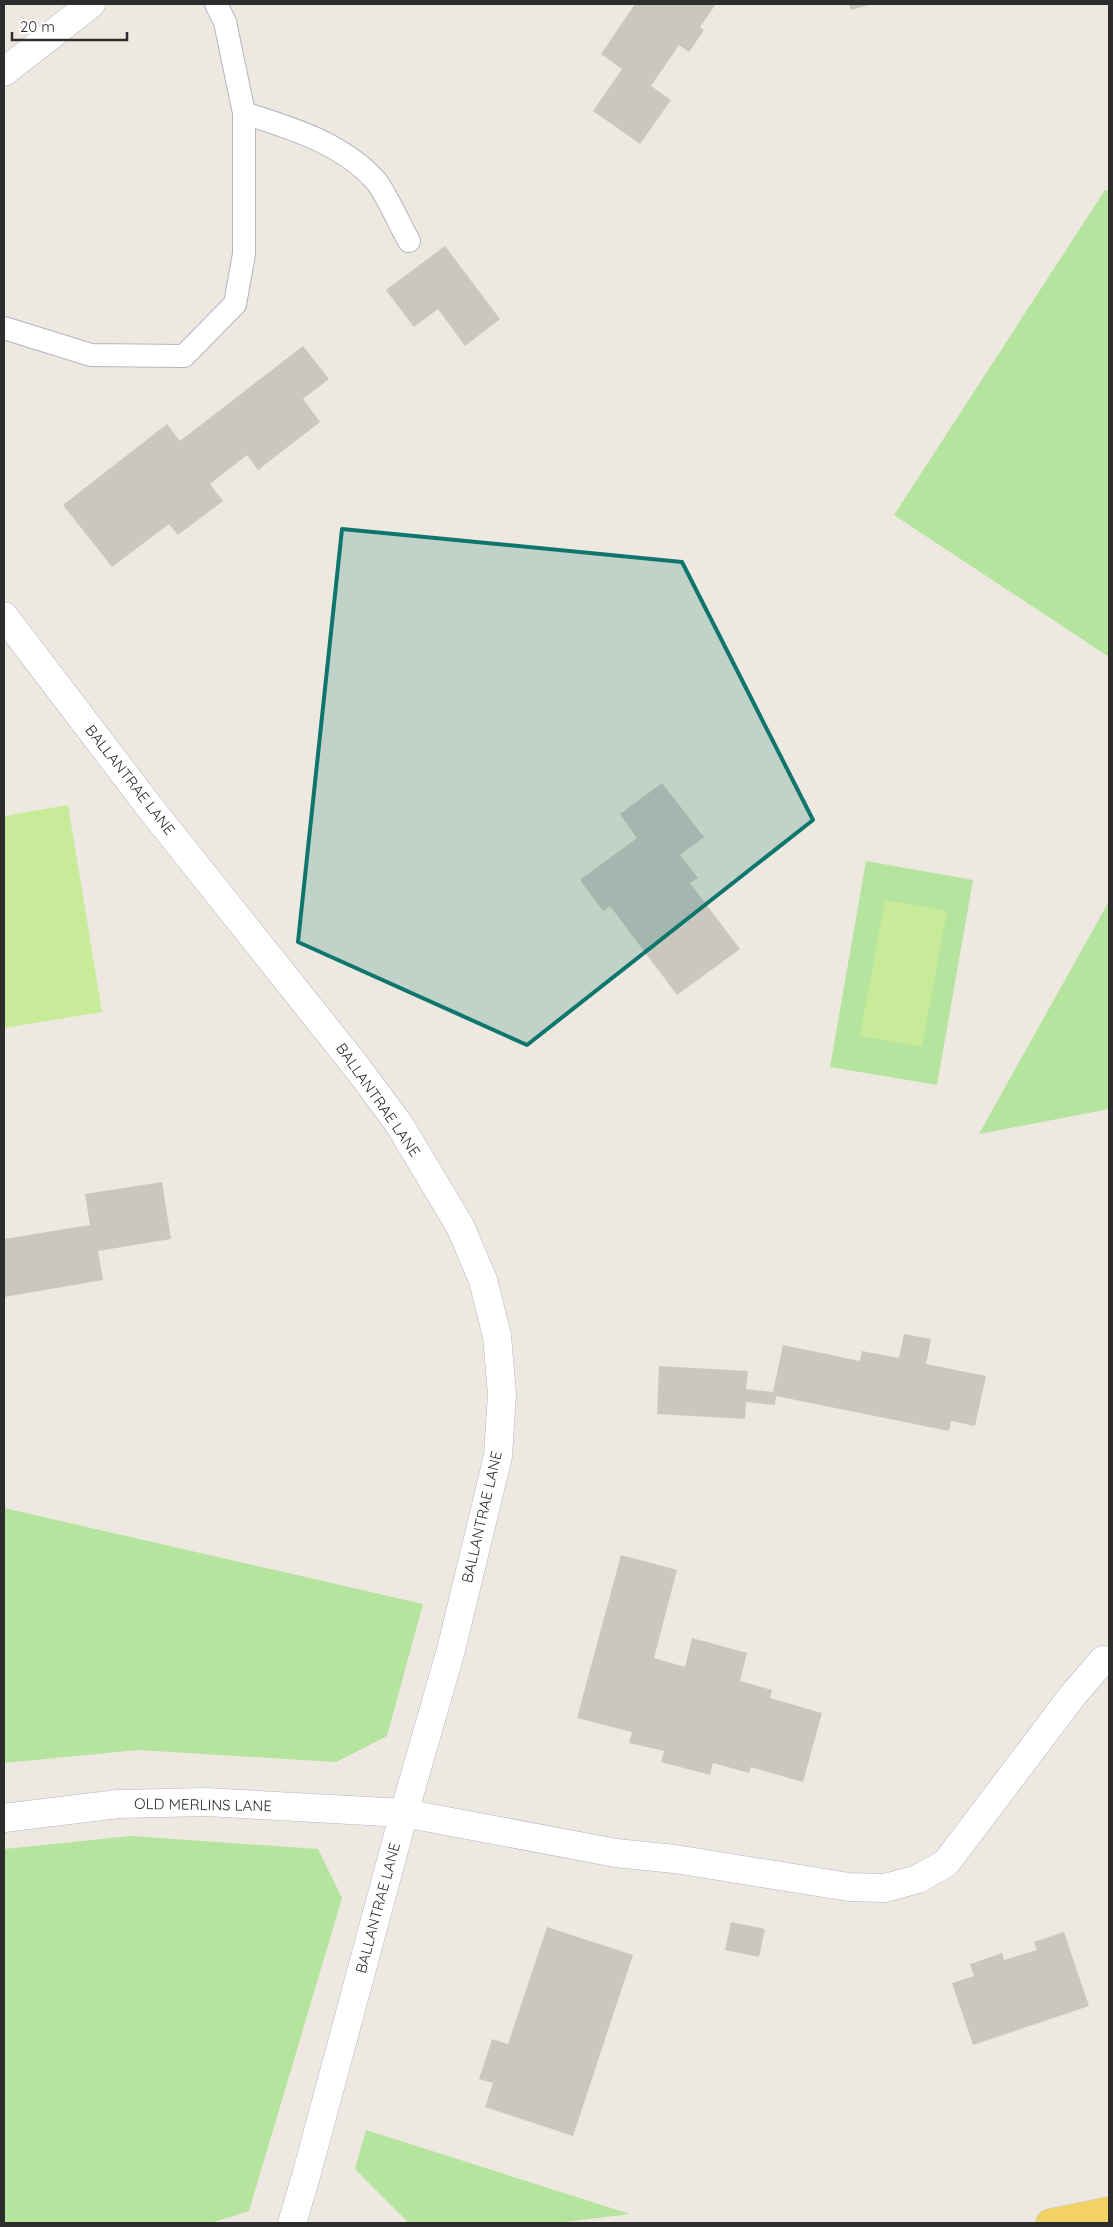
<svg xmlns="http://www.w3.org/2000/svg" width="1113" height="2227" viewBox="0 0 1113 2227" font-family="Quicksand,sans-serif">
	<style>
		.green { fill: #b4e49d }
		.pitch { fill: #c7eb99 }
		.building { fill: #cac7be }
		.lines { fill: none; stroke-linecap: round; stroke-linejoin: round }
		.service-casing { stroke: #b3b6c0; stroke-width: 24 }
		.minor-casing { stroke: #b3b6c0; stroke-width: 29 }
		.primary-casing { stroke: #c8c8c8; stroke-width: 29 }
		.service { stroke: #fff; stroke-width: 22 }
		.minor { stroke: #fff; stroke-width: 28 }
		.primary { stroke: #f1d262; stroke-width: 28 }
		.marked { fill: #0f766e; fill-opacity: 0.2; stroke: #0f766e; stroke-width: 4; stroke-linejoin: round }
		.labels { text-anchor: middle; stroke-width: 5; stroke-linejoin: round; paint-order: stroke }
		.street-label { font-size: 15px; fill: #2d2d2d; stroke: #fff }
	</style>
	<rect width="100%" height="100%" fill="#eee9e0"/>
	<path class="green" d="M1105 190 1109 191V657L894 515Z
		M866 861 973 880 937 1085 830 1067Z
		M1109 901V1109L979 1134Z
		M4 1508 423 1604 387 1736 336 1762 138 1750 4 1763Z
		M131 1836 318 1849 342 1898 249 2211 211 2223H4V1849Z
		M366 2130 630 2214 557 2223H409L355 2169Z"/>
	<path class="pitch" d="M68 805 102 1012 4 1028V816Z
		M885 900 947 911 922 1047 860 1036Z"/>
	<path class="building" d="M635 4H716L700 27 704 30 689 52 679 45 651 86 671 100 640 144 593 111 622 69 601 54Z
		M849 4H872L851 10Z
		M445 246 500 319 465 346 438 309 414 327 386 290Z
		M303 346 329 379 303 399 320 422 258 470 247 455 210 484 223 501 178 535 169 524 112 567 63 505 167 424 180 441Z
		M662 783 704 837 680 855 698 878 690 883 740 949 677 995 610 906 603 911 580 880 637 838 620 814Z
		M162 1182 171 1239 98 1251 103 1280 4 1297V1239L90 1225 85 1194Z
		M904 1334 931 1339 926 1364 986 1376 975 1426 951 1421 949 1431 776 1396 775 1405 746 1402 745 1419 657 1414 659 1366 748 1371 746 1389 773 1392 783 1345 860 1361 862 1351 899 1358Z
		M621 1555 677 1570 654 1658 685 1667 692 1638 747 1653 740 1681 772 1690 770 1698 822 1713 803 1782 751 1767 749 1773 713 1763 710 1775 661 1762 664 1751 629 1743 632 1732 577 1718Z
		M731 1922 765 1929 759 1957 725 1950Z
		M547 1927 633 1955 573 2136 485 2107 493 2083 479 2079 492 2039 508 2044Z
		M1064 1932 1089 2006 973 2045 952 1983 974 1976 970 1964 1002 1953 1004 1960 1037 1950 1034 1942Z"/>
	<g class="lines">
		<defs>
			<path id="service" d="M216 4 225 22 244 113C291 128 342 143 376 181 386 193 400 226 409 241
				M4 328 91 355 184 356 235 304 244 254V113"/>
			<path id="minor" d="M4 72 91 4
				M4 616 151 809 359 1070 399 1124 460 1226 483 1280 497 1336 502 1394 498 1456 451 1650 404 1813 306 2176 292 2223
				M4 1818 118 1804 206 1802 404 1813 616 1853 675 1859 849 1887 885 1888 918 1879 946 1863 1073 1695 1103 1660"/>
			<path id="primary" d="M1050 2223 1109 2211"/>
		</defs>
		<use href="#service" class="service-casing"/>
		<use href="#minor" class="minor-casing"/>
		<use href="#primary" class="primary-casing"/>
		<use href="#service" class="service"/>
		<use href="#minor" class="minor"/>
		<use href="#primary" class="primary"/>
	</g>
	<path class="marked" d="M342 529 682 562 813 820 527 1045 298 942Z"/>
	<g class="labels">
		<g class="street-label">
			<text transform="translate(130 780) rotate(52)" y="5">BALLANTRAE LANE</text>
			<text transform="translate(378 1100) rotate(55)" y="5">BALLANTRAE LANE</text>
			<text transform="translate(482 1517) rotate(-77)" y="5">BALLANTRAE LANE</text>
			<text transform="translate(203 1805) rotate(1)" y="5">OLD MERLINS LANE</text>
			<text transform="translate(378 1908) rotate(-75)" y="5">BALLANTRAE LANE</text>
		</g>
	</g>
	<rect width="1113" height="2227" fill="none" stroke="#2d2d2d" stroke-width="10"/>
	<path d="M12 32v8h115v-8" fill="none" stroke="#2d2d2d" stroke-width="2.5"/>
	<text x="20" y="32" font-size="15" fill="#2d2d2d" stroke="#ffffff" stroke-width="4" paint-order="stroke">20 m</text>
</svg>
